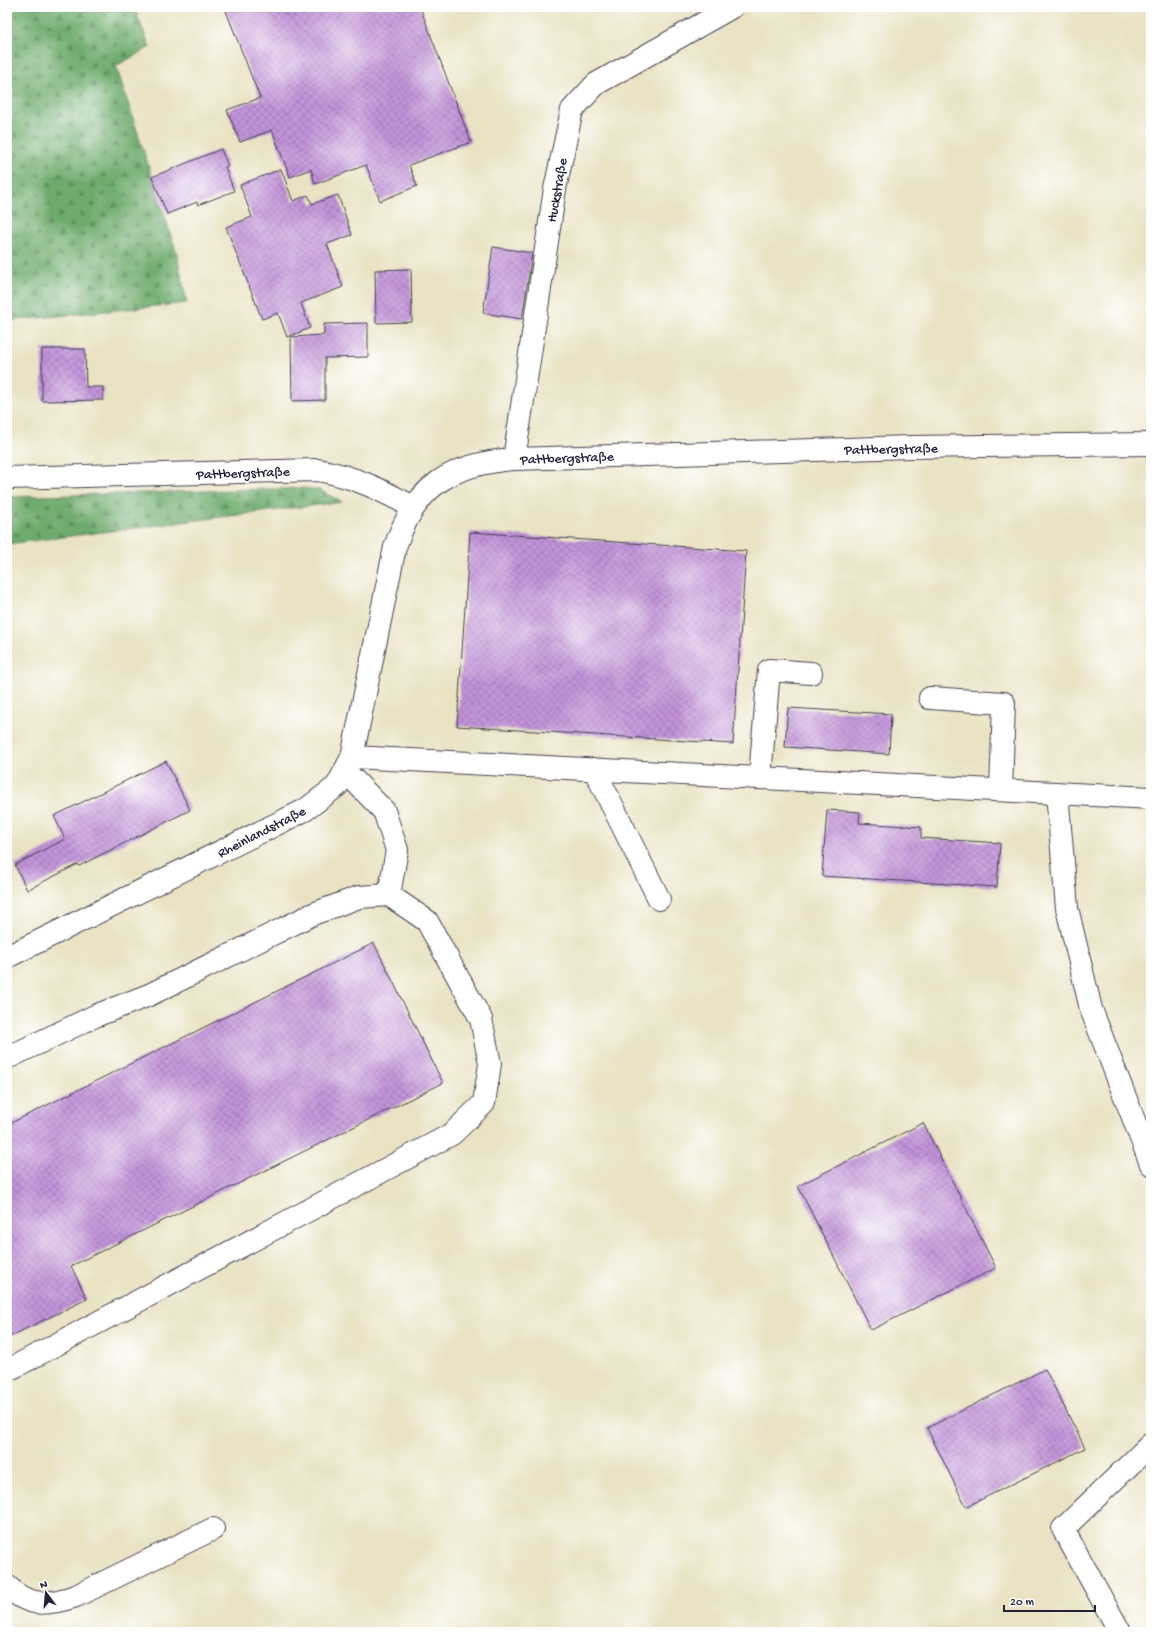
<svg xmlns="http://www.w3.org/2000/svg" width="1158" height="1639" viewBox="0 0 1158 1639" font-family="'Gochi Hand',sans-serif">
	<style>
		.forest { fill: url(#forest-firs); stroke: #486754 }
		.building { fill: url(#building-cross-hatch) }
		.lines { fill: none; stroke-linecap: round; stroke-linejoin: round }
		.minor-casing { stroke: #403f4f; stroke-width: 24 }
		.minor { stroke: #fff; stroke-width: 22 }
		.labels { text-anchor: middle; stroke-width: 3.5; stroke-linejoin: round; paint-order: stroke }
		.street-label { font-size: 14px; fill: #22223b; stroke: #fff }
	</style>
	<defs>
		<pattern id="forest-firs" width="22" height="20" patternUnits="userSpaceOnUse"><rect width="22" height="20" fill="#6eac6d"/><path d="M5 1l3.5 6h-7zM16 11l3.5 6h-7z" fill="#5a8c5b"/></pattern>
		<pattern id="building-cross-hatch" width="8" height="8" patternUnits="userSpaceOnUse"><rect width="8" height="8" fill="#c293d9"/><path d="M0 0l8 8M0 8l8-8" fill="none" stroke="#9d78b1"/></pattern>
	</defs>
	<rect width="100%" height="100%" fill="#fff"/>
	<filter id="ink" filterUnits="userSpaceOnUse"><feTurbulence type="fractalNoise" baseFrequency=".025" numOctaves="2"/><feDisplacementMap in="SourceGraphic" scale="8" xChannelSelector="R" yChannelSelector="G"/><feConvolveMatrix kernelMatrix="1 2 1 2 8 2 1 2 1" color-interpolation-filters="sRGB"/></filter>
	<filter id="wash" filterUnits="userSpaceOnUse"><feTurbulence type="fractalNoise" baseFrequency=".012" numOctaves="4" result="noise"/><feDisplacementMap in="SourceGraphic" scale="16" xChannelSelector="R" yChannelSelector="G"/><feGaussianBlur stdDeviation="0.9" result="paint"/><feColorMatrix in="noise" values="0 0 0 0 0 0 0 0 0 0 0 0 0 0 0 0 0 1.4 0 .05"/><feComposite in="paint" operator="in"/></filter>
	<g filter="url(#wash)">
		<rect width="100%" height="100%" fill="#e9e3c3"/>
		<path class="forest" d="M7 7H134L150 47 116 66 176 251 187 303 7 321Z
			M303 488 320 490 342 502 7 544V497Z"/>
		<g id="blocks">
			<path class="building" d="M238 7H420L471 142 409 165 417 186 380 201 366 165 315 184 311 169 290 177 272 130 240 142 227 110 260 98 226 11Z
				M221 149 228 166 225 167 234 191 198 205 197 202 167 214 152 177Z
				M281 169 293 201 308 195 312 204 338 195 352 235 327 244 343 287 301 303 310 328 287 337 278 313 262 319 226 227 252 217 240 185Z
				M493 247 532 253 522 319 483 313Z
				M411 269 412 322 376 323 375 270Z
				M368 323V357L325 358V400L292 401 291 337 324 335V324Z
				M42 349H85L86 387H103V400L42 401Z
				M470 532 746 551 733 744 457 726Z
				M788 708 891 714 889 754 785 747Z
				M166 761 190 810 79 866 78 864 27 890 15 865 65 839 54 816Z
				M827 810 860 812 859 823 921 827V838L1000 843 997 887 822 876Z
				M374 943 443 1083 71 1266 87 1299 7 1338V1125Z
				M923 1123 996 1268 871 1330 798 1186Z
				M1045 1369 1085 1448 966 1507 927 1428Z"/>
		</g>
	</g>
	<g filter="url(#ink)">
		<use href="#blocks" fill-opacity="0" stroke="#403f4f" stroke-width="1"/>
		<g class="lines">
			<defs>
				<path id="minor" d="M514 459 555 189 572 110 596 84 732 7
					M7 478 318 470C356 477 379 489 413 507
					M930 698 1004 703 1001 790
					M352 757 1151 798
					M594 769 659 899
					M345 771 384 811 397 850 389 895
					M760 777 769 670 811 673
					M1057 793 1067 908 1091 1009 1151 1164
					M7 957 305 810 337 786 352 757 395 547C416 485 451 464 514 459L911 447 1151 444
					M7 1058 95 1016 149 995 313 914 359 897 389 895 427 921 481 1019 490 1064 484 1103 452 1134 16 1366 7 1370
					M7 1586C29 1608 48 1605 76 1596L213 1529
					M1120 1632 1063 1529 1151 1444"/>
			</defs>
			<use href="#minor" class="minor-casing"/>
			<use href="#minor" class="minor"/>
		</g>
	</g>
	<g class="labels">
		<g class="street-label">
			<text transform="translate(556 190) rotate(-80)" y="5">Huckstraße</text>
			<text transform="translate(891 448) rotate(-1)" y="5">Pattbergstraße</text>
			<text transform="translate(567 457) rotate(-2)" y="5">Pattbergstraße</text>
			<text transform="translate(243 472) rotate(-2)" y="5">Pattbergstraße</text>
			<text transform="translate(261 831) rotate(-27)" y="5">Rheinlandstraße</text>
		</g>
	</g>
	<rect width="1158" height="1639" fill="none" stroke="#fff" stroke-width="24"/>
	<g transform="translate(46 1593) rotate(344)" stroke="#ffffff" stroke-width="3" paint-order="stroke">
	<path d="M0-3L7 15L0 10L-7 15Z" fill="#22223b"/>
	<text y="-6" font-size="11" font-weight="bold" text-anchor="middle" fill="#22223b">N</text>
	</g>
	<path d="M1004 1605v6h91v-6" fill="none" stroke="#22223b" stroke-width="2"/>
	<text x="1010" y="1605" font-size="12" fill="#22223b" stroke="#ffffff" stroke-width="3" paint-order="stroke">20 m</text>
</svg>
